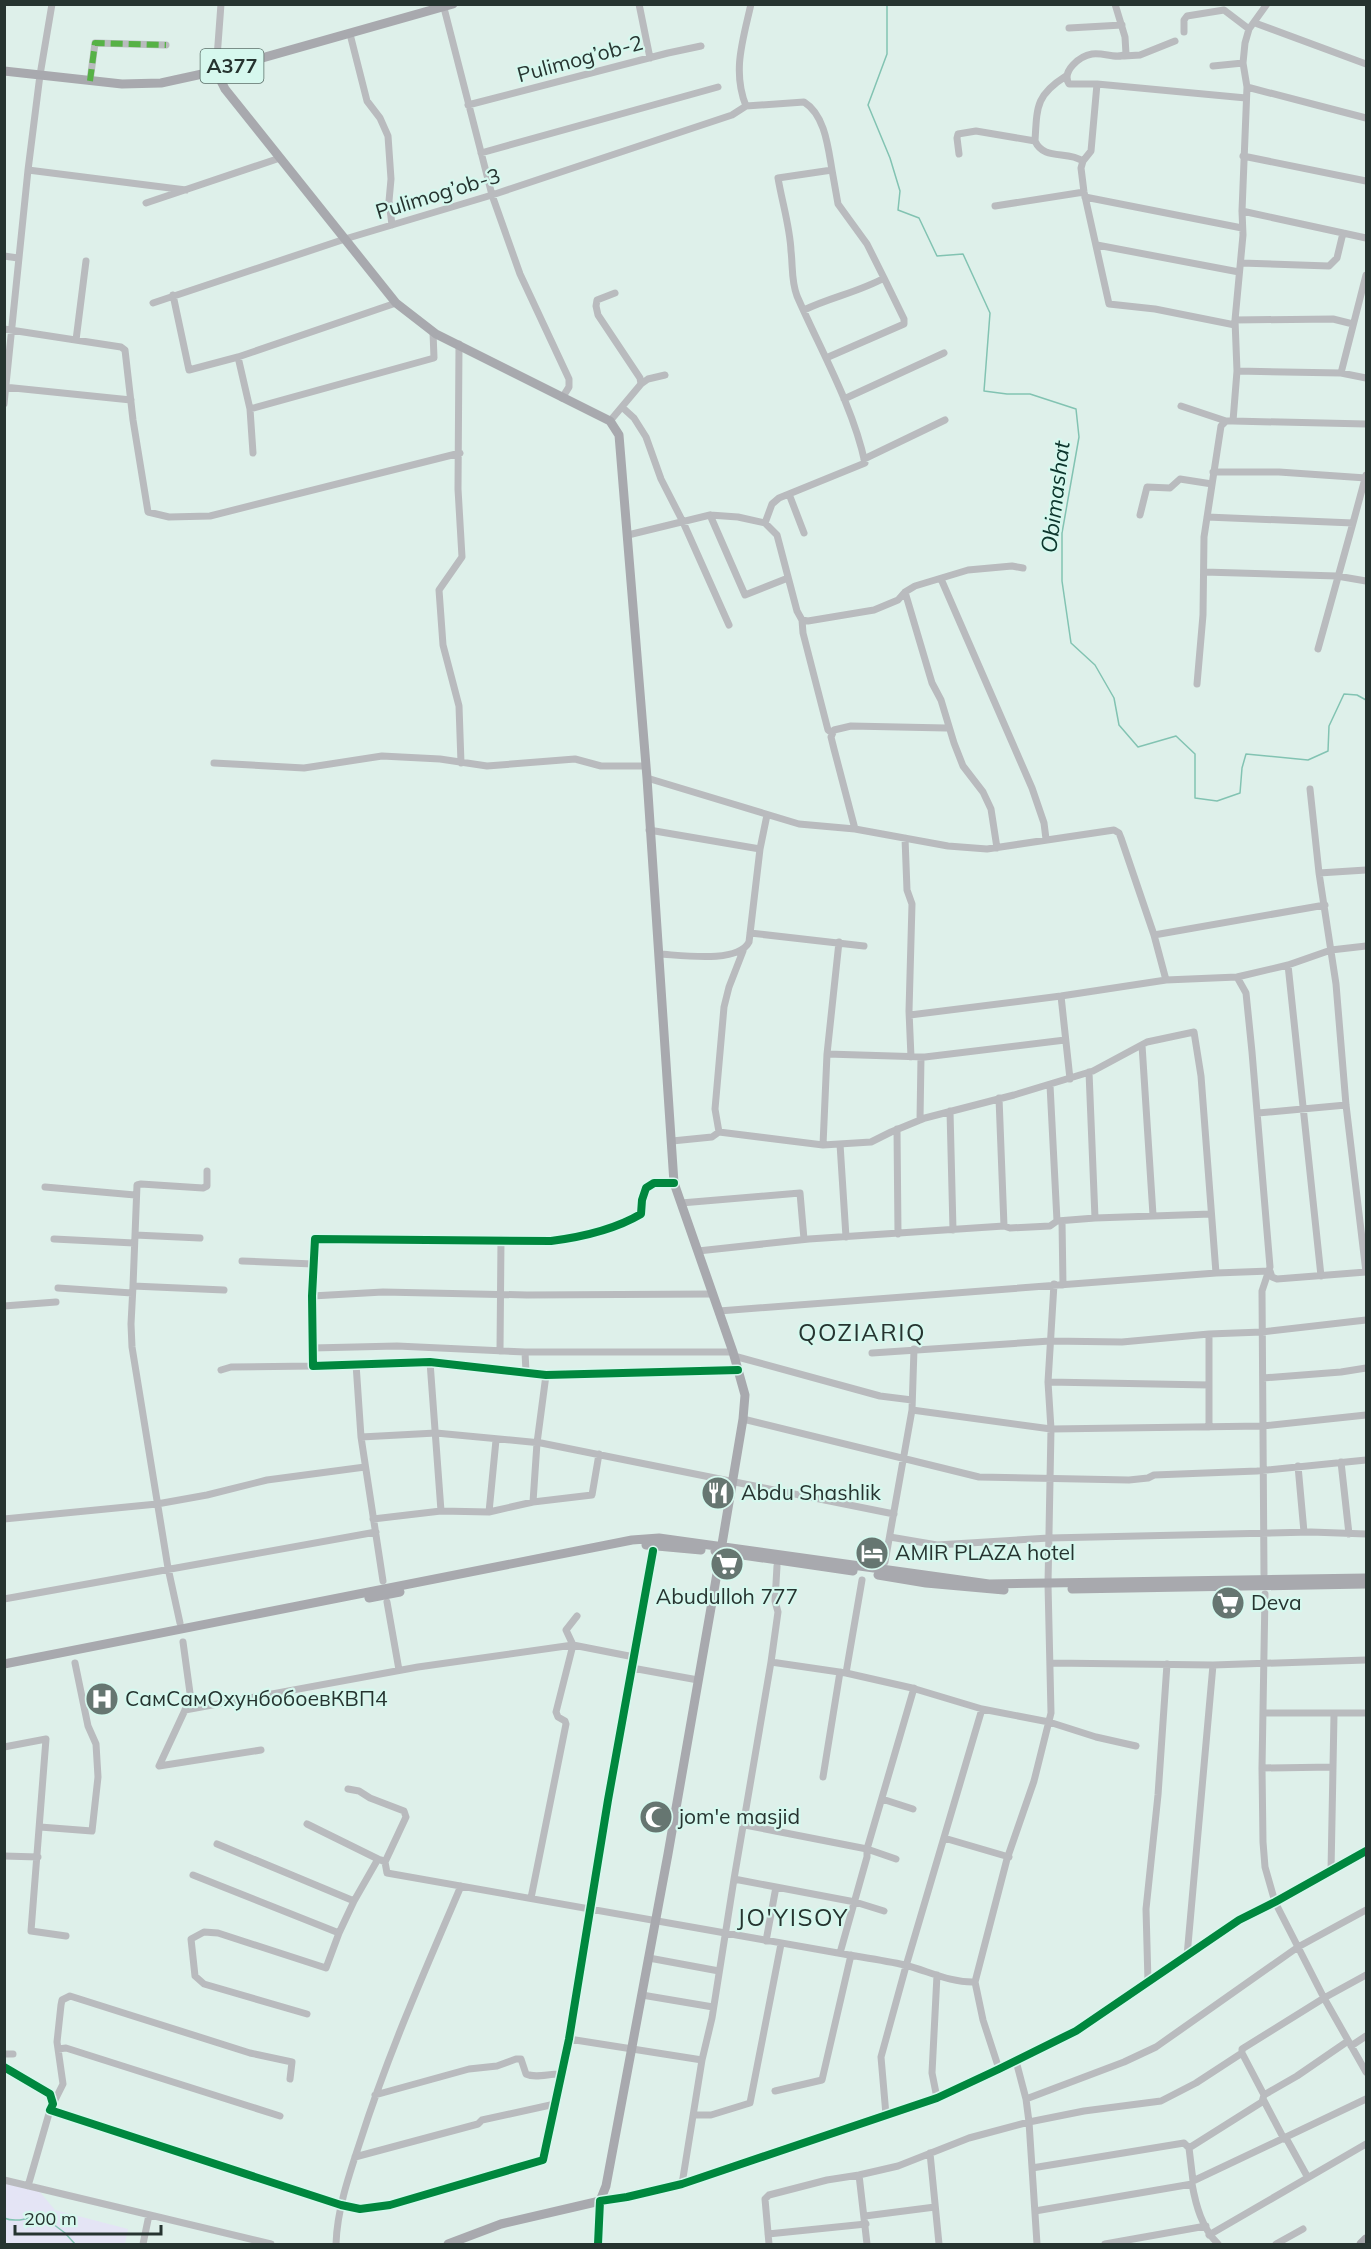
<svg xmlns="http://www.w3.org/2000/svg" width="1371" height="2249" viewBox="0 0 1371 2249" font-family="Mulish,sans-serif">
	<style>
		.green { fill: #e4e4f5 }
		.lines { fill: none; stroke-linecap: round; stroke-linejoin: round }
		.stream { stroke: #82c3b2; stroke-width: 1.5 }
		.minor { stroke: #b9bbbe; stroke-width: 7 }
		.major { stroke: #a8a9ae; stroke-width: 9 }
		.quiet { stroke: #56b246; stroke-width: 6; stroke-dasharray: 12 6; stroke-linecap: butt }
		.cycleway-casing { stroke: #d6f8ee; stroke-width: 11 }
		.cycleway { stroke: #00873e; stroke-width: 8 }
		.labels { text-anchor: middle; stroke-width: 4.5; stroke-linejoin: round; paint-order: stroke }
		.shield { fill: #d6f8ee; stroke: #5b6f69; stroke-width: 1.5 }
		.shield-label { font-size: 20px; font-weight: bold; fill: #263430 }
		.street-label { font-size: 21px; fill: #263430; stroke: #d6f8ee }
		.poi-label { font-size: 21px; fill: #263430; stroke: #d6f8ee; text-anchor: start }
		.water-label { font-size: 22px; font-style: italic; fill: #0c352c; stroke: #d6f8ee }
		.quarter-label { font-size: 24px; letter-spacing: 1.5px; fill: #263430; stroke: #d6f8ee }
	</style>
	<rect width="100%" height="100%" fill="#def0ea"/>
	<path class="green" d="M5 2183 39 2191 55 2210 128 2229 125 2244H5Z"/>
	<g class="lines">
		<path class="stream" d="M887 4V54L868 105 890 158 900 191 898 210 919 218 937 256 963 254 990 313 984 391 1007 394H1030L1076 409 1079 437 1062 533V581L1071 643 1095 665 1114 698 1119 725 1138 747 1176 736 1195 754V798L1217 801 1240 793 1242 768 1246 754 1308 760 1328 751 1329 726 1344 694 1357 695 1366 700
			M4 2218C16 2223 29 2218 41 2215L65 2233 75 2244"/>
		<path class="minor" d="M443 4 492 195 520 274 569 379V387L562 398
			M639 4 650 58
			M751 4C743 40 732 71 746 106L804 102C825 115 828 147 832 170
			M1255 23 1366 64
			M1069 28 1122 25
			M1184 32V20L1187 16 1224 10 1249 29
			M350 34 367 101 380 118 388 136 391 179 389 201 392 225
			M1124 56 1140 55 1175 41
			M1213 66 1243 63
			M216 71 221 4
			M1066 76C1036 95 1037 106 1035 141 1044 161 1067 150 1083 161
			M90 81 95 43 166 45
			M1097 84H1069C1061 71 1080 56 1092 54 1104 52 1117 60 1126 54L1125 37 1115 4
			M1247 87 1366 118
			M468 105 668 53 701 46
			M481 153 718 87
			M959 154 957 138 958 134 976 131 1035 141
			M1243 156 1366 181
			M28 170 186 190
			M1085 197 1242 228
			M146 203 280 158
			M995 206 1084 192
			M1242 211 1366 238
			M1097 245 1239 272
			M4 256 18 258
			M1241 263 1329 266 1337 258 1343 233
			M173 295 189 370 238 357 396 303
			M153 303 345 239 492 195 732 115 746 106
			M1235 320 1333 319 1353 324
			M1235 325 1155 309 1109 304 1084 192 1081 168 1083 161 1091 151 1097 84 1246 98
			M4 329 121 347 125 350 133 420 148 512 169 517 210 516 460 453
			M76 340 86 261
			M459 344 458 489 462 557 439 590 443 645 459 706 461 763
			M238 357 250 409 253 453
			M826 358 904 324V319L884 278
			M1237 371 1341 373 1366 378
			M1341 373 1366 275
			M641 384 648 379 665 375
			M4 387 131 400
			M844 399 944 353
			M4 404 28 170 40 75 52 4
			M1181 406 1226 421
			M623 408 634 418 646 437 661 479 683 522 729 625
			M250 409 434 358 433 332
			M610 421 641 384 640 378 598 315 596 306 597 300 615 293
			M1233 421 1237 371 1235 320 1243 235 1242 211 1247 87 1243 63 1245 43 1249 29 1267 4
			M864 459 945 420
			M1213 472H1279L1366 478
			M789 494 804 533
			M710 515 745 595 788 578
			M1140 515 1147 487 1170 488 1180 479 1212 484
			M1207 517 1353 523 1366 475
			M765 523 772 504 779 498 865 463C853 406 820 349 797 296 791 280 793 267 791 251 790 227 782 202 778 178L832 170 838 204 867 244 884 278C859 292 831 297 804 310
			M628 535 710 515 738 517 765 523 777 535 797 611 802 620 808 621 874 610 898 600 905 592 915 586 968 570 1012 566 1023 568
			M1204 572 1337 576 1366 581
			M941 579 1032 788 1044 823 1046 839
			M905 592 932 683 941 700 954 743 963 766 983 792 991 809 997 848
			M802 620 803 633 828 730 832 733
			M1318 649 1353 523
			M1197 684 1203 615 1204 537 1221 426 1226 421H1233L1366 424
			M214 763 304 768 382 756 440 759 487 766 575 759 601 766H645
			M647 778 799 824 855 829 834 749 831 737 834 730 851 726 946 728
			M1310 789 1319 873 1336 984 1346 1105 1366 1272
			M855 829 948 846 987 849 1114 830 1119 833 1121 838 1154 935 1166 980
			M649 830 760 849
			M905 838 907 890 912 904 909 1011 911 1057
			M1319 873 1366 870
			M750 933 864 946
			M1154 935 1325 905
			M659 954C680 955 738 964 749 942L760 849 767 815
			M1288 965 1321 1276
			M1237 977 1246 993 1252 1052 1270 1267 1262 1291 1264 1574
			M1061 996 1070 1079
			M910 1015 1061 996 1166 980 1237 977 1288 965 1331 950 1366 946
			M1142 1045 1153 1215
			M827 1054 925 1057 1065 1040
			M1089 1072 1095 1218
			M1050 1085 1057 1221
			M999 1098 1004 1226
			M950 1111 953 1230
			M1258 1113 1346 1105
			M920 1120 921 1057
			M897 1129 898 1234
			M719 1132 715 1109 724 1007 729 987 743 951
			M672 1141 712 1137 719 1132 823 1145 871 1142 891 1132 925 1118 1014 1095 1093 1071 1147 1042 1194 1032 1201 1076 1216 1273
			M840 1144 846 1237
			M823 1145 827 1054 839 942
			M674 1183H654L646 1188 642 1200 641 1214C614 1230 582 1237 551 1241L315 1239 312 1296 313 1366 430 1362 546 1375 738 1370
			M45 1187 135 1195
			M681 1203 800 1193 804 1239
			M1062 1221 1063 1285
			M135 1235 200 1238
			M54 1239 134 1243
			M698 1251 809 1239 1004 1226 1010 1228 1050 1226 1057 1221 1095 1218 1211 1214
			M242 1261 313 1264
			M133 1286 137 1185 141 1184 203 1188 207 1186V1171
			M58 1288 132 1293
			M312 1296 383 1292 527 1295 712 1294
			M4 1306 56 1302
			M719 1311 1216 1273 1270 1271 1272 1277 1277 1279 1366 1272
			M312 1348 397 1346 525 1352H733
			M500 1351 501 1239
			M525 1352 526 1372
			M872 1353 1050 1341 1122 1342 1209 1334 1262 1332 1366 1320
			M734 1356 880 1396 912 1400
			M430 1362 441 1511
			M356 1364 361 1437 383 1581
			M221 1370 231 1367 313 1366
			M1263 1378 1341 1372 1366 1368
			M1048 1382 1209 1385
			M912 1410 1051 1429 1263 1426 1366 1415
			M743 1419 979 1477 1129 1480 1148 1478 1154 1475 1257 1471 1366 1460
			M1209 1427V1334
			M361 1437 436 1433 541 1443 894 1514
			M1341 1462 1349 1534
			M1298 1466 1304 1532
			M533 1502 537 1443 546 1375
			M489 1512 496 1440
			M4 1519 157 1504 207 1495 267 1480 365 1467
			M373 1519 441 1511 489 1512 533 1502 592 1495 599 1454
			M890 1537 937 1545 1049 1538 1311 1532 1366 1534
			M885 1562 912 1410 914 1349
			M1265 1594 1262 1768 1263 1842 1265 1867 1275 1902 1324 1998 1366 2072
			M4 1599 376 1532
			M387 1602 399 1670
			M180 1623 168 1568 132 1347 131 1324 133 1286 224 1290
			M183 1642 190 1693 185 1710 159 1766 261 1750
			M771 1662 778 1612 775 1601 777 1566
			M1051 1663 1213 1665 1366 1660
			M632 1668 698 1680
			M846 1673 862 1580
			M185 1710 418 1667 573 1645 566 1630 577 1616
			M1263 1713H1366
			M4 1747 46 1739 31 1931 66 1936
			M1262 1768 1333 1767
			M823 1777 840 1672
			M348 1789 359 1791 370 1798 404 1811 406 1817 385 1862 381 1860
			M882 1799 913 1809
			M307 1824 378 1859 354 1901
			M745 1825 867 1849V1857L840 1953
			M40 1827 92 1831 98 1777 96 1744 88 1726 75 1663
			M944 1838 1009 1857
			M217 1844 354 1901 339 1933
			M4 1856 38 1857
			M896 1859 867 1849 914 1688
			M385 1862 387 1873C537 1899 687 1927 838 1953 860 1957 883 1960 905 1965 928 1971 951 1983 975 1982
			M1331 1871 1334 1715
			M193 1875 339 1933 326 1968 218 1933 204 1932 191 1939 195 1976 204 1984 307 2014
			M734 1879 771 1662 846 1673 912 1688 982 1709 1049 1722 1096 1737 1136 1746
			M531 1898 566 1724 565 1721 558 1717 556 1712 573 1645 634 1657
			M766 1941 776 1887 855 1902 884 1911
			M1187 1956 1213 1665
			M649 1958 719 1971
			M937 1975 932 2073 937 2098
			M1148 1982 1146 1909 1158 1795 1167 1664
			M642 1995 713 2007
			M569 2039 702 2060
			M1351 2046 1366 2036
			M58 2049 66 2048 280 2116
			M1242 2053 1264 2095
			M4 2054H13
			M1016 2061 1026 2099 1029 2122 1037 2244
			M4 2067 50 2094 53 2104 50 2110 341 2205 360 2209 390 2205 543 2160 569 2039 608 1800 653 1551
			M999 2069 983 2020 975 1982 1007 1859 1034 1781 1051 1713 1048 1584 1051 1429 1048 1382 1054 1284
			M775 2091 822 2080 851 1955
			M375 2095 469 2069 497 2066 516 2059H521L526 2074C536 2079 550 2073 562 2074
			M1026 2099 1124 2062 1156 2047 1298 1947 1366 1910
			M1263 2099 1284 2139
			M53 2104 63 2084 57 2042 61 2005 62 2000 70 1996 250 2053 292 2062 290 2079
			M695 2115H711L750 2103 781 1944
			M886 2115 881 2057 906 1966 982 1709
			M1286 2138 1307 2176
			M930 2153 939 2244
			M355 2157 478 2124 482 2120 555 2104
			M1032 2168 1184 2143 1189 2148
			M859 2175 867 2244
			M4 2180 271 2244
			M1193 2181 1366 2099
			M682 2184 702 2060 712 2018 734 1879 776 1887
			M28 2186 50 2110
			M1035 2211 1192 2184
			M865 2216 935 2207
			M768 2234 866 2224
			M1209 2235 1366 2144
			M143 2244 149 2215
			M336 2244C337 2210 349 2175 360 2142 388 2054 425 1970 461 1886
			M598 2244 600 2201 627 2197 682 2184 937 2098 999 2069 1076 2031 1239 1920 1275 1902 1366 1851
			M769 2244 765 2199 769 2195 827 2180 859 2175 898 2166 969 2138 1029 2122 1084 2111 1161 2101 1196 2083 1242 2053V2049L1324 1998 1366 1975
			M1105 2244 1206 2226
			M1218 2244C1202 2228 1196 2206 1192 2184L1193 2181 1189 2148 1262 2102 1264 2095 1297 2076 1348 2041
			M1276 2244 1303 2229"/>
		<path class="major" d="M4 71 122 84 161 83 216 71 453 4
			M216 71 225 89 396 303 436 334 610 421 619 435 647 778 674 1183 733 1352 745 1395 743 1419 719 1562 668 1854 606 2186 600 2201 501 2224 448 2244
			M646 1545 701 1550
			M715 1551 853 1571
			M878 1575 926 1583 1004 1590
			M1072 1589 1366 1584
			M369 1598 400 1592
			M4 1664 632 1540 659 1538 989 1584 1366 1578
			M1361 2244 1366 2239"/>
		<path class="quiet" d="M90 81 95 43 166 45"/>
		<defs>
			<path id="cycleway" d="M674 1183H654L646 1188 642 1200 641 1214C614 1230 582 1237 551 1241L315 1239 312 1296 313 1366 430 1362 546 1375 738 1370
				M4 2067 50 2094 53 2104 50 2110 341 2205 360 2209 390 2205 543 2160 569 2039 608 1800 653 1551
				M598 2244 600 2201 627 2197 682 2184 937 2098 999 2069 1076 2031 1239 1920 1275 1902 1366 1851"/>
		</defs>
		<use href="#cycleway" class="cycleway-casing"/>
		<use href="#cycleway" class="cycleway"/>
	</g>
	<defs>
		<symbol id="restaurant-disc" viewBox="-11 -11 22 22"><circle r="9.5" fill="#667671" stroke="#d6f8ee"/><path d="M-5-6h1v4h1v-4h1v4h1v-4h1v5L-1.5 .5V6h-2V.5L-5-1ZM5-6V6H3V1.5H1.5Q1.5-4 5-6Z" fill="#fff"/></symbol>
		<symbol id="hotel-disc" viewBox="-11 -11 22 22"><circle r="9.5" fill="#667671" stroke="#d6f8ee"/><path d="M-6-4.5h1.5V1H6V5H4.5V3h-9V5H-6ZM-4 0a1.8 1.8 0 1 1 3.6 0ZM.5 0V-2.5h3Q6-2.5 6 0Z" fill="#fff"/></symbol>
		<symbol id="supermarket-disc" viewBox="-11 -11 22 22"><circle r="9.5" fill="#667671" stroke="#d6f8ee"/><path d="M-6-5.5h2.5l.6 2H6L4.5 2H-2.5L-4.4-4H-6ZM-1.5 3.2a1.3 1.3 0 1 0 .1 0ZM3 3.2a1.3 1.3 0 1 0 .1 0Z" fill="#fff"/></symbol>
		<symbol id="hospital-disc" viewBox="-11 -11 22 22"><circle r="9.5" fill="#667671" stroke="#d6f8ee"/><path d="M-5-5h3v3.5h4V-5h3V5h-3V1.5h-4V5h-3Z" fill="#fff"/></symbol>
		<symbol id="mosque-disc" viewBox="-11 -11 22 22"><circle r="9.5" fill="#667671" stroke="#d6f8ee"/><path d="M3.5-4.9A6 6 0 1 0 3.5 4.9A5 5 0 1 1 3.5-4.9Z" fill="#fff"/></symbol>
	</defs>
	<g fill-rule="evenodd">
		<use href="#restaurant-disc" x="699" y="1474" width="38" height="38"/>
		<use href="#hotel-disc" x="853" y="1534" width="38" height="38"/>
		<use href="#supermarket-disc" x="708" y="1545" width="38" height="38"/>
		<use href="#supermarket-disc" x="1209" y="1584" width="38" height="38"/>
		<use href="#hospital-disc" x="83" y="1680" width="38" height="38"/>
		<use href="#mosque-disc" x="637" y="1798" width="38" height="38"/>
	</g>
	<g class="labels">
		<rect class="shield" x="200.5" y="49" width="63" height="34" rx="4.5"/>
		<g class="shield-label">
			<text x="232" y="73">A377</text>
		</g>
		<g class="street-label">
			<text transform="translate(580 59) rotate(-15)" y="7">Pulimog’ob-2</text>
			<text transform="translate(438 194) rotate(-17)" y="7">Pulimog’ob-3</text>
		</g>
		<g class="poi-label">
			<text x="741" y="1500">Abdu Shashlik</text>
			<text x="895" y="1560">AMIR PLAZA hotel</text>
			<text x="727" y="1604" text-anchor="middle">Abudulloh 777</text>
			<text x="1251" y="1610">Deva</text>
			<text x="125" y="1706">СамСамОхунбобоевКВП4</text>
			<text x="679" y="1824">jom'e masjid</text>
		</g>
		<g class="water-label">
			<text transform="translate(1055 497) rotate(-83)" y="8">Obimashat</text>
		</g>
		<g class="quarter-label">
			<text x="862" y="1341">QOZIARIQ</text>
			<text x="793" y="1926">JO'YISOY</text>
		</g>
	</g>
	<rect width="1371" height="2249" fill="none" stroke="#263430" stroke-width="12"/>
	<path d="M15 2225v9h146v-9" fill="none" stroke="#263430" stroke-width="3"/>
	<text x="24" y="2225" font-size="18" fill="#263430" stroke="#d6f8ee" stroke-width="4.5" paint-order="stroke">200 m</text>
</svg>
